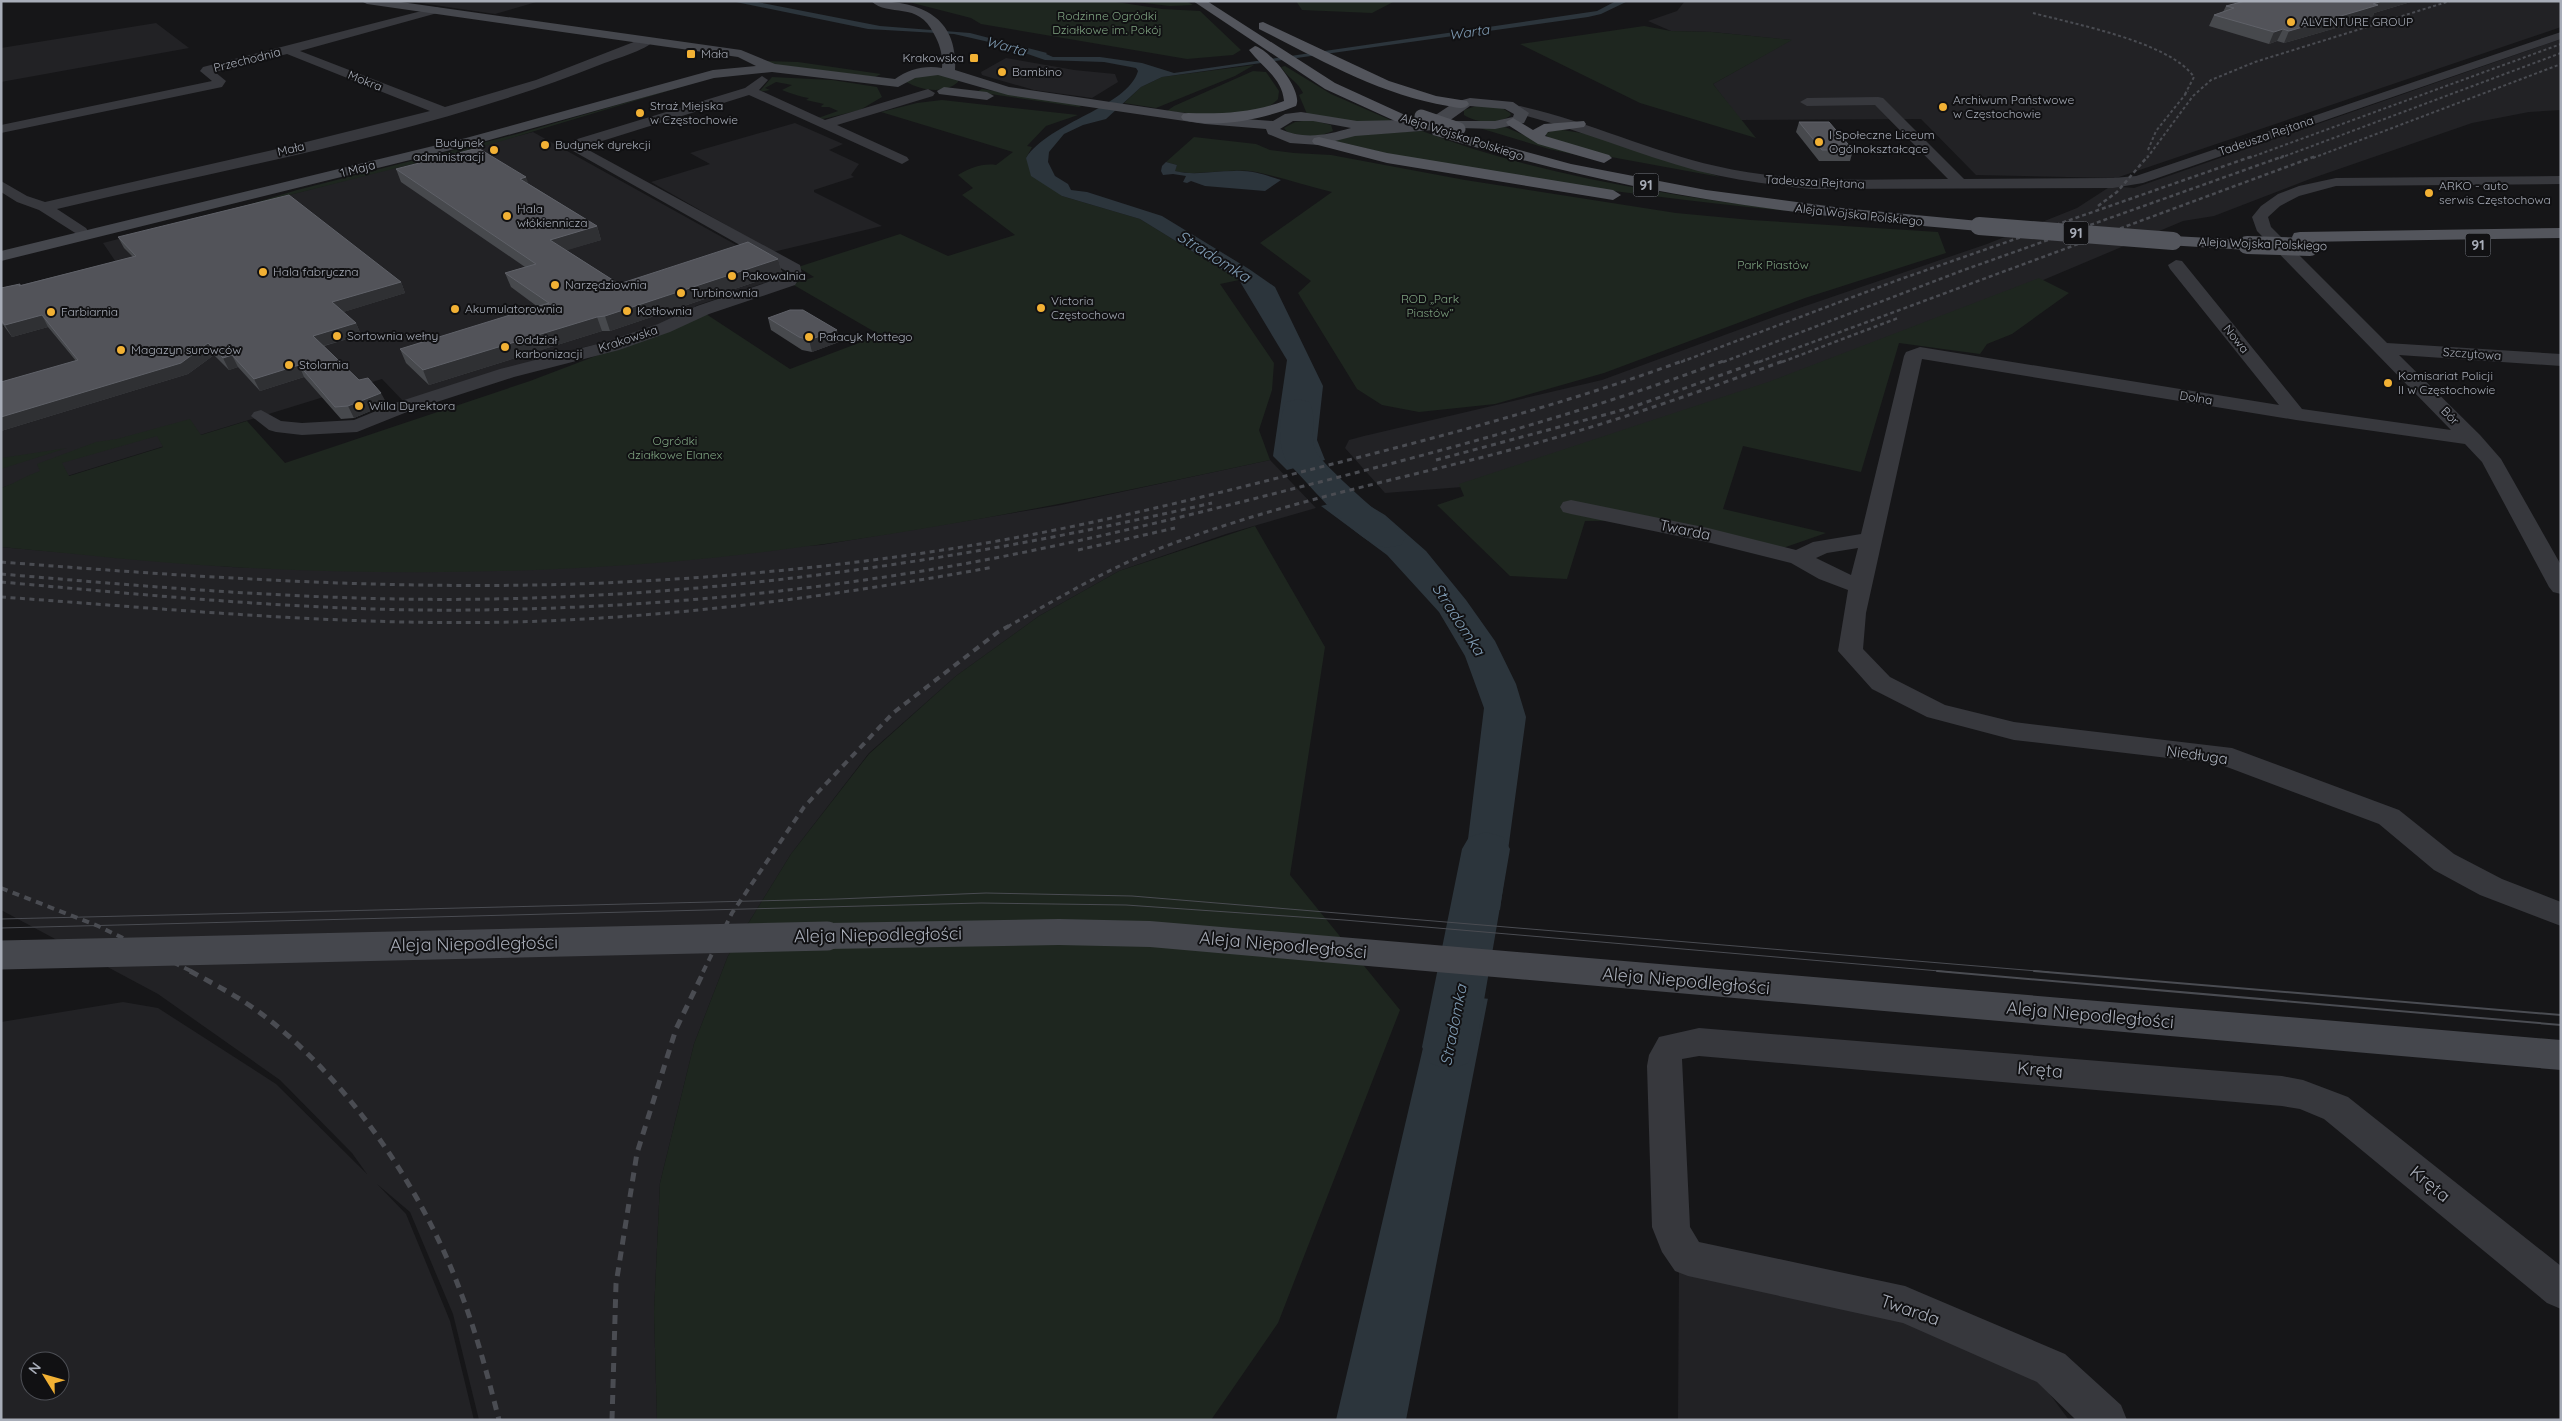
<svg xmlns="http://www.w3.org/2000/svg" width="2562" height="1421" viewBox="0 0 2562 1421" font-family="Quicksand,sans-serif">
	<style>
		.built { fill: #222225; fill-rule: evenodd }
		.green { fill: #1e261f; fill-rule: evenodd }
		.water { fill: #2c353c }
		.pier { fill: #161618 }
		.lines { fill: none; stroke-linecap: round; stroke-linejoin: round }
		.river { fill: #2c353c; fill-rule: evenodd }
		.street { fill: #37383d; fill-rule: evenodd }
		.secondary { fill: #45474d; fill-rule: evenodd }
		.primary { fill: #53555c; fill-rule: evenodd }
		.tram-far1 { stroke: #4a4c52; stroke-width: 1 }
		.tram { stroke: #4a4c52; stroke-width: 2 }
		.rail-far4 { stroke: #4a4c52; stroke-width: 2; stroke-dasharray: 3 2.5; stroke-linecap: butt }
		.rail-far3 { stroke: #4a4c52; stroke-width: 2.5; stroke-dasharray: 4 3; stroke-linecap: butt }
		.rail-far2 { stroke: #4a4c52; stroke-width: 3; stroke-dasharray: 5 4.5; stroke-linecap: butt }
		.rail-far1 { stroke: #4a4c52; stroke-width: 4; stroke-dasharray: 7 5.5; stroke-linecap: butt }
		.rail { stroke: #4a4c52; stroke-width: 5; stroke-dasharray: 9 7; stroke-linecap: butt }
		.secondary-bridge { stroke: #45474d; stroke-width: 29 }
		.primary-bridge-far1 { stroke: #53555c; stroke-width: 13 }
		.primary-bridge { stroke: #53555c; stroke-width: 18 }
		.wall { fill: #47494d }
		.shaded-wall { fill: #2f3033 }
		.building { fill: #525359; stroke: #5f6168 }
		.poi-dot { fill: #f2b134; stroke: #111113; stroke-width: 2 }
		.labels { text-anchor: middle; stroke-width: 4; stroke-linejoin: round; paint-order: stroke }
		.far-park-label { font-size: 12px; fill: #7fa381; stroke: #111113 }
		.far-poi-label { font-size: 12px; fill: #a8adb8; stroke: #111113; text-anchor: start }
		.far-street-label { font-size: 12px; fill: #a8adb8; stroke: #111113 }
		.far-water-label { font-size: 14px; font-style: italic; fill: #7f9bb3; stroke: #111113 }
		.shield { fill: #111113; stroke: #7b7e86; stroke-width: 1 }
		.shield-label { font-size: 14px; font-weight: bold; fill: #a8adb8 }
		.street-label { font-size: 15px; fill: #a8adb8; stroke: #111113 }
		.water-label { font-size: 16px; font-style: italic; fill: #7f9bb3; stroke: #111113 }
		.near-street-label { font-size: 18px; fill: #a8adb8; stroke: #111113 }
	</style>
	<rect width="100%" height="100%" fill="#161618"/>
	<path class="built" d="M416 1H540L495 14 414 2Z
		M1685 1H2561V27L2116 178 1976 175 1921 119 1740 120 1713 84 1791 40 1712 32 1671 31 1648 21 1677 11Z
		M156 23 189 48 1 82V48Z
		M2561 39V110L2529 112 2472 123 2310 179 2214 216 2183 221 1911 336 1488 485 1385 493 1345 448 1349 440 1364 436 1602 380 1779 315 1987 244 2077 208 2111 186 2134 188Z
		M1006 58 1074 70 1115 74 1118 82 1092 98 1034 90 982 75 981 72Z
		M795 123 843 144 829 150 859 164 851 175 854 177 814 190V192L882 226 773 252 651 182 710 164 690 153Z
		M533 132 783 271 785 276 695 306 696 309 628 337 563 352 404 402 382 379 38 485 16 483 1 488V328L122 271 103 243Z
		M1270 460 1316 508 1226 534 1119 571 1039 616 956 676 869 753 791 854 728 956 694 1044 660 1183 654 1312 657 1420H479L453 1314 410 1212 377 1184 406 1214 450 1321 474 1420H1V1022L123 1002 158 1008 276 1084 367 1174 352 1153 280 1080 158 994 1 910V547L231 567 359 571 821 545 1061 505ZM30 1361H60V1391H30Z
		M1679 1266 1899 1316 2040 1381 2069 1420H1678Z"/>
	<path class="green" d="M905 1H1110L1162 9 1200 11 1241 50 1233 55 1187 59 981 24 971 18Z
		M1127 1H1186L1193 5 1170 6Z
		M1296 1H1395L1372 13 1302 10Z
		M1644 26 1671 31 1712 32 1792 40 1713 84 1756 138 1640 103 1520 44Z
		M765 61 798 62 881 74 875 77 778 66Z
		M1254 65 1235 76 1156 108 1124 103 1141 87 1162 77Z
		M1285 66 1331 94 1395 122 1349 121 1307 114 1299 95 1303 93C1298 82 1288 78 1281 67Z
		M1253 71 1266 72 1279 91 1278 99C1258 122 1196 114 1167 111L1174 106Z
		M936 74 958 78V82C943 95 922 90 906 82L911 78Z
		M772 77 832 80 877 87 882 97 860 110 823 119 818 118 838 111 829 107H822L821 106 824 104 806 100 809 98C805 98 792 94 782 90L792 85 776 82 765 88 770 90 759 92Z
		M711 78 488 145 238 208 297 190 517 134Z
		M982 89 1083 105 1079 107 976 92Z
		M942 100 1078 115 1046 126 1027 146 1032 147 1026 158 1062 196 1140 219 1239 280 1220 284 1274 363 1272 390 1259 430 1270 460C1071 503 872 544 669 562 524 574 377 575 232 567 155 563 78 554 1 547V488C16 483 25 476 40 471L37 464 96 442 117 439 190 419 201 435 247 421 285 463 530 381 706 314 790 369 880 335 792 284 814 277 798 267 900 234 948 256 1015 235 962 195 973 188 958 175C970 168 982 163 996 165L1013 152 881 112 917 103ZM157 436 163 447 69 476 62 463Z
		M1479 105 1502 108 1510 113 1511 115C1499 125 1476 123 1464 115V110Z
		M1311 120 1331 125 1333 131 1316 137 1288 133 1284 128 1295 122Z
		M1476 127H1505L1545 144 1586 157 1549 149Z
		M1556 129 1594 135 1720 177 1611 157 1549 138 1545 134Z
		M1422 131C1542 177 1674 196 1800 212 1666 200 1533 181 1401 157 1379 152 1357 145 1334 141L1352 135Z
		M1194 137 1256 144 1270 150 1294 153 1331 155 1465 180 1676 213 1751 220 1938 232 1946 253 1805 298 1604 373 1495 404 1419 412 1382 405 1357 389 1298 293 1311 281 1260 243 1332 192C1307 186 1281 177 1256 172 1229 167 1201 177 1174 171L1177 165 1166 162Z
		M2039 278 2069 293 2012 334 1987 344 1980 354 1899 343 1861 472 1743 446 1723 509 1826 533 1783 548 1666 520 1585 521 1567 579 1510 576 1437 505 1464 496 1459 484 1768 382Z
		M67 448 1 469V458Z
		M1255 526 1325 647 1290 875 1400 1010 1278 1323 1211 1420H657L654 1312 660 1183 694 1044 728 956 791 854 869 754 956 676 1039 616 1119 571Z"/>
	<path class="water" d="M731 1H752L880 26 970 33 1047 53 1046 54 1053 57H1100L1142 63 1174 73 1597 11 1616 1H1628L1601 14 1588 17 1162 77 1141 87 1106 119 1083 125 1064 134 1049 152 1048 162 1055 176 1068 184 1071 190 1087 192 1162 216 1249 269 1275 287 1323 386 1317 440 1325 460 1287 470 1273 456 1287 360 1239 280 1140 219 1062 196 1031 176 1026 158C1050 121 1127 108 1138 71L1136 68 1104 62 1045 60 1002 45 954 34 868 29Z
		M1166 162 1177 165 1175 171C1194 176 1214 171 1234 171 1251 170 1265 175 1281 180L1265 191 1205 186 1191 181 1187 183 1183 182 1186 176 1173 174 1163 175 1161 171 1162 166Z
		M1355 497 1385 515 1426 551 1466 600 1495 641 1516 684 1526 717 1500 910 1460 905 1484 708 1465 656 1439 612 1387 555 1321 506Z
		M1437 988 1489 993 1406 1420H1336Z"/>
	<path class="pier" d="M1437 986 1489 991 1490 999 1433 993Z"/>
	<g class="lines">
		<path class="river" d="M1298 399 1309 402C1319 417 1307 440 1318 455 1329 469 1360 497 1374 509 1386 518 1398 525 1406 537L1401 545C1392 547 1383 549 1374 544 1343 527 1313 488 1288 463 1278 449 1277 417 1287 402Z
			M1486 832 1503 837 1510 849 1476 1047 1468 1063 1449 1070 1430 1063 1422 1047 1462 849 1469 837Z"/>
		<path class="street" d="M437 7 443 10 441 12 300 51 445 107 536 80 644 38H652L654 41C646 50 615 59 602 64 430 133 237 166 57 209L86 228 88 231 80 236 39 210 17 202 1 192V181L27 196 45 202 286 147 430 111 287 54 215 72 226 81 222 87 1 133V125L212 81 200 71 203 67Z
			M2561 32V39L2143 183 2113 188 1811 189C1773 185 1735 180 1698 171 1636 154 1578 129 1515 113L1513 110 1520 106C1587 121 1650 151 1716 166 1792 184 1870 179 1948 179L1875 105 1807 106 1800 102 1807 98 1878 97 1883 98 1964 179 2113 178 2136 176Z
			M762 76 768 80 759 90 825 120 928 89 935 93 933 96 837 125 907 157 909 160 902 164 749 95 583 147 800 265 802 274 795 285 709 314 670 332 619 350 514 377 412 410 357 432 302 435 276 432 269 430 251 416 254 412 261 410 281 421 302 423 354 420 398 402 500 369 605 342 658 324 697 306 783 277 786 271 566 147 574 140 745 88Z
			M2561 176V184L2336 186 2299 196 2280 206 2268 217 2271 227 2387 343 2561 354V366L2399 355 2480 435 2501 459 2561 565V594L2553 592 2549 587 2482 462 2465 444 2296 420 1922 359 1866 613 1863 649 1890 677 1945 705 2014 722 2232 748 2399 810 2454 854 2502 879 2561 902V926L2480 895 2434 870 2379 824 2219 764 2014 740 1927 717 1872 689 1838 651 1848 590 1819 579 1791 563 1707 542 1571 514 1563 512 1560 507 1563 502 1571 500 1708 528 1796 550 1813 542 1861 534 1904 356 1906 352 1920 347 2279 405 2170 269 2168 265 2176 260 2182 261 2302 409 2451 430 2257 231 2252 217 2261 206 2278 194 2299 186 2336 178ZM1858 548 1851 575 1816 558 1827 553Z
			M1699 1028 2282 1076 2303 1080 2348 1097 2561 1266V1309L2547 1303 2324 1119 2300 1109 2282 1106 1699 1056 1682 1059 1690 1227 1699 1242 1905 1286 1919 1292 2065 1354 2121 1405 2127 1420H2076L2037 1382 1903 1323 1688 1276 1675 1271 1662 1252 1652 1227 1647 1066 1649 1055 1659 1037Z"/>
		<path class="secondary" d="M361 1H394L741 50 775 64 895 79C909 69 925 65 942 68 943 55 940 45 934 34 918 0 889 18 871 1 919 1 958 15 955 70L1009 87 1205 116 1273 121 1285 114 1301 112 1357 121 1402 120 1434 116 1455 102 1470 98 1513 102 1529 113 1524 123 1495 129 1460 128 1355 136 1319 145 1290 143 1268 134 1266 129 1205 124 1008 95 938 75 915 78 898 87 772 72 714 78 475 144 1 261V251L466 138 713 70 756 66 738 57 367 4ZM1470 106 1505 109 1514 114 1513 117 1495 121H1449ZM1293 121H1313L1351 128C1326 135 1305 140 1280 129Z
			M944 87 987 92 994 96 987 100 939 94 937 91Z
			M1059 919 1150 921 2561 1040V1070L1150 947 1059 945 827 949 815 945 811 936 815 927 827 923Z"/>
		<path class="primary" d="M1193 1H1207L1335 83 1405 115 1407 118 1400 122 1395 121 1325 89Z
			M1263 22 1389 81 1436 96 1467 101 1469 104C1464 111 1455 107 1448 106 1380 95 1319 59 1259 29V23Z
			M1255 46C1270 50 1304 91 1296 106 1264 119 1217 129 1183 120L1181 117 1183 114 1188 113C1221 114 1252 113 1284 101 1282 78 1262 67 1249 50Z
			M1513 118 1533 130 1544 124 1584 121 1586 124 1584 127 1548 132 1545 136 1609 155 1612 158 1604 163 1538 144 1508 125 1506 122Z
			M1438 128 1571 164 1706 190 1842 208 1979 221 1987 226 1979 231C1865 221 1751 209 1638 187 1569 173 1501 155 1433 135L1431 132Z
			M1319 137 1387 153 1613 190 1621 195 1613 200 1387 163 1314 144 1312 141 1314 138Z
			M2561 228V238L2300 242 2294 241 2292 237 2294 233 2300 232Z
			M2173 236 2247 240 2253 241 2256 245 2253 249 2247 250 2167 245 2164 241 2167 237Z"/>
		<path class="tram-far1" d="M1 919 837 899 986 893 1132 896 2049 972
			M1 928 981 903 1126 905 1344 920 1951 972"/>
		<path class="tram" d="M1937 971 2561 1025
			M2034 971 2561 1015"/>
		<path class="rail-far4" d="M2033 13C2074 24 2170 42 2194 77L2184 96
			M2148 150 2156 131 2188 91
			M2147 158 2193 96 2211 80 2255 62 2450 1
			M2249 158 2561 44
			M2280 158 2561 53
			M2313 158 2561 64"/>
		<path class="rail-far3" d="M2098 206 2117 192 2148 156
			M1681 362 1898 280 2253 156
			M1723 362 1961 271 2284 156
			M1759 362 2316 156
			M1782 362 1898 318"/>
		<path class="rail-far2" d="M1436 460 1630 408 1763 360
			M1078 550 1175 528
			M1 562C193 577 383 590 576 584 719 579 863 565 1003 540 1108 521 1211 495 1313 469 1439 437 1563 405 1685 360
			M1 574C164 588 327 602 490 599 735 595 975 558 1212 503
			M1 582C159 596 317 612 477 610 623 608 771 596 916 572 1047 551 1175 519 1304 486 1446 450 1588 412 1726 360
			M1 597C171 609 341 626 511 622 674 618 835 596 994 567
			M1007 627C1059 598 1110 567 1166 546 1279 503 1397 480 1514 449 1606 425 1696 393 1786 360"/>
		<path class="rail-far1" d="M1 888 98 926 193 972
			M703 972 732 913 804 807 893 713 998 632 1009 626"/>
		<path class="rail" d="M190 971C214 984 237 996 259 1012 348 1078 423 1190 461 1293 477 1335 488 1377 499 1420
			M612 1420 616 1284 637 1153 676 1029 704 971"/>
		<path class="secondary-bridge" d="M1 955 827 936"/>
		<path class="primary-bridge-far1" d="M1421 116 1459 129"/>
		<path class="primary-bridge" d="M1979 226 2173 241
			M2247 245 2310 247"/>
	</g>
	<path class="wall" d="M2238 1H2414L2374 13 2373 16 2353 23 2284 43 2277 41 2269 44 2209 26 2214 15 2223 12 2226 6 2241 2Z
		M1799 122 1853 150 1850 161H1819L1796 132Z
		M396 169 529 184 597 226 601 240 566 250 619 284 778 259 782 273 610 331H602L429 385 406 363 400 349 538 307 511 287 505 273 525 267 401 182Z
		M118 237 401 282 405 293 343 312 356 323 361 335 324 346 359 380 387 404 354 418 341 419 304 377 260 391 238 367 229 370 214 355 188 374 1 431V382L76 361 48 327 12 337 1 322V288L20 284 21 285 133 257 124 248Z
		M768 318 839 342 812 352 802 350 771 330Z"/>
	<path class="shaded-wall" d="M2382 1H2414L2374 13 2373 16 2353 23 2284 43 2289 31Z
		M2283 29 2277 41 2269 44 2274 32Z
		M526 177 531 190 520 179Z
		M597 226 601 240 555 254 550 240Z
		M778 259 782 273 610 331 605 316Z
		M401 282 405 293 337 314 332 302Z
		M42 315 48 327 12 337 5 325Z
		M597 317 602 331 429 385 423 370Z
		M356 323 361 335 319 347 313 336Z
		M837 330 839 342 812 352 809 340Z
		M208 343 214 355 188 374 1 431V417Z
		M232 355 238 367 229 370 223 358Z
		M299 365 304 377 260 391 254 379Z
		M381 393 387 404 354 418 348 406Z"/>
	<path class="building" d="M2245 1H2382L2373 4 2378 5 2358 11 2289 31 2283 29 2274 32 2214 15 2234 8 2226 6Z
		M1799 122H1829L1853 150H1822Z
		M478 148 526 177 520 179 597 226 550 240 619 284 748 242 778 259 605 316 597 317 423 370 400 349 549 303 505 273 536 264 396 169Z
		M289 195 401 282 332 302 356 323 313 336 359 380 368 378 381 393 348 406 335 407 299 365 254 379 232 355 223 358 208 343 181 363 1 417V382L78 360 42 315 5 325 1 320V288L20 284 19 286 136 256 118 237Z
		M790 310H803L837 330 809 340 799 337 768 318Z"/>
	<g class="poi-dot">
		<circle cx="2291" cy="22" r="5"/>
		<rect x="686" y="49" width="10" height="10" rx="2.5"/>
		<rect x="969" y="53" width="10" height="10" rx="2.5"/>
		<circle cx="1002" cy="72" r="5"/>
		<circle cx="1943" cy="107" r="5"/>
		<circle cx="640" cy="113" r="5"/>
		<circle cx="1819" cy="142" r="5"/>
		<circle cx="545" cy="145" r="5"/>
		<circle cx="494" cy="150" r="5"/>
		<circle cx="2429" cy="193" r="5"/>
		<circle cx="507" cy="216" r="5"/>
		<circle cx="263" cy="272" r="5"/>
		<circle cx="732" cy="276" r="5"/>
		<circle cx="555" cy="285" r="5"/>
		<circle cx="681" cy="293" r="5"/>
		<circle cx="1041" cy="308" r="5"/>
		<circle cx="455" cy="309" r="5"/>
		<circle cx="627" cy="311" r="5"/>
		<circle cx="51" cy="312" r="5"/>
		<circle cx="337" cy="336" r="5"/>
		<circle cx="809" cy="337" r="5"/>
		<circle cx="505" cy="347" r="5"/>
		<circle cx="121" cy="350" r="5"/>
		<circle cx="289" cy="365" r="5"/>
		<circle cx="2388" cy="383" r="5"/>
		<circle cx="359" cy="406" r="5"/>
	</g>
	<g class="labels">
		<g class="far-park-label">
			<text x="1107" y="20">Rodzinne Ogródki<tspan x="1107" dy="14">Działkowe im. Pokój</tspan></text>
			<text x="1773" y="269">Park Piastów</text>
			<text x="1430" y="303">ROD „Park<tspan x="1430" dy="14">Piastów”</tspan></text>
			<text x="675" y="445">Ogródki<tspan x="675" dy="14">działkowe Elanex</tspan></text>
		</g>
		<g class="far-poi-label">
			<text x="2301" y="26">ALVENTURE GROUP</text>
			<text x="701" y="58">Mała</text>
			<text x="964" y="62" text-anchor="end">Krakowska</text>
			<text x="1012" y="76">Bambino</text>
			<text x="1953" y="104">Archiwum Państwowe<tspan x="1953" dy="14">w Częstochowie</tspan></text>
			<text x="650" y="110">Straż Miejska<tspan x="650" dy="14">w Częstochowie</tspan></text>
			<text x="1829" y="139">I Społeczne Liceum<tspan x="1829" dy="14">Ogólnokształcące</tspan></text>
			<text x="484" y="147" text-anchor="end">Budynek<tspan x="484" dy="14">administracji</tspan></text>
			<text x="555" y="149">Budynek dyrekcji</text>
			<text x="2439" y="190">ARKO - auto<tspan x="2439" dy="14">serwis Częstochowa</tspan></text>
			<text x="517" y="213">Hala<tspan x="517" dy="14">włókiennicza</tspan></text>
			<text x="273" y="276">Hala fabryczna</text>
			<text x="742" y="280">Pakowalnia</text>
			<text x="565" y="289">Narzędziownia</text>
			<text x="691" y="297">Turbinownia</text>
			<text x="1051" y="305">Victoria<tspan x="1051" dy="14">Częstochowa</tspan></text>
			<text x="465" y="313">Akumulatorownia</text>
			<text x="637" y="315">Kotłownia</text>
			<text x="61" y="316">Farbiarnia</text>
			<text x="347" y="340">Sortownia wełny</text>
			<text x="819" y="341">Pałacyk Mottego</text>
			<text x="515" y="344">Oddział<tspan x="515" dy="14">karbonizacji</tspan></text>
			<text x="131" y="354">Magazyn surowców</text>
			<text x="299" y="369">Stolarnia</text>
			<text x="2398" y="380">Komisariat Policji<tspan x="2398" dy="14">II w Częstochowie</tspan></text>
			<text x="369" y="410">Willa Dyrektora</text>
		</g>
		<g class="far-street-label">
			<text transform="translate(247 60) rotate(-14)" y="4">Przechodnia</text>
			<text transform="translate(365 81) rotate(22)" y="4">Mokra</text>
			<text transform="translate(2266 136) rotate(-19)" y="4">Tadeusza Rejtana</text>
			<text transform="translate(1462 137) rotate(18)" y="4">Aleja Wojska Polskiego</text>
			<text transform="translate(291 149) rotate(-13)" y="4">Mała</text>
			<text transform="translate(358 169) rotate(-14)" y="4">1 Maja</text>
			<text transform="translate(1815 182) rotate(3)" y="4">Tadeusza Rejtana</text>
			<text transform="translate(1859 215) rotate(6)" y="4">Aleja Wojska Polskiego</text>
			<text transform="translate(2263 244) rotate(2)" y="4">Aleja Wojska Polskiego</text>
			<text transform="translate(628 339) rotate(-18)" y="4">Krakowska</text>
			<text transform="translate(2236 339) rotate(51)" y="4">Nowa</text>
			<text transform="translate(2472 354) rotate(4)" y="4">Szczytowa</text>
			<text transform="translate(2196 398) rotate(9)" y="4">Dolna</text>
			<text transform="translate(2450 416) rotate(45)" y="4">Bór</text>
		</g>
		<g class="far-water-label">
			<text transform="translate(1469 32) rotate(-8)" y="5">Warta</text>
			<text transform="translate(1006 46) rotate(15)" y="5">Warta</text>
		</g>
		<g class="shield">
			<rect x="1633.5" y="173.5" width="25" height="23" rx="4"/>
			<rect x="2063.5" y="221.5" width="25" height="23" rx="4"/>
			<rect x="2465.5" y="233.5" width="25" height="23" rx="4"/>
		</g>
		<g class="shield-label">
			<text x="1646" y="190">91</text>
			<text x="2076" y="238">91</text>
			<text x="2478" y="250">91</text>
		</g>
		<g class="street-label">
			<text transform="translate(1685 530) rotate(12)" y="5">Twarda</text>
			<text transform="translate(2197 755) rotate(8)" y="5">Niedługa</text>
		</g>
		<g class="water-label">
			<text transform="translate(1214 256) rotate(32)" y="6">Stradomka</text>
			<text transform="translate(1459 619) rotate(57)" y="6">Stradomka</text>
			<text transform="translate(1453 1025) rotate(-79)" y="6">Stradomka</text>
		</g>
		<g class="near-street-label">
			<text transform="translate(878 935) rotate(-1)" y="6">Aleja Niepodległości</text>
			<text transform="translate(474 944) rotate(-1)" y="6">Aleja Niepodległości</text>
			<text transform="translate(1283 945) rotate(5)" y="6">Aleja Niepodległości</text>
			<text transform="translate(1686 981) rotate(5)" y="6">Aleja Niepodległości</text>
			<text transform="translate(2090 1015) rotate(5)" y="6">Aleja Niepodległości</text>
			<text transform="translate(2040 1070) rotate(5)" y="6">Kręta</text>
			<text transform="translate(2430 1184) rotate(39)" y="6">Kręta</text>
			<text transform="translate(1910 1310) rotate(19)" y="6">Twarda</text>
		</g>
	</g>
	<rect width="2562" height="1421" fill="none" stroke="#a8adb8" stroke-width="5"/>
	<g transform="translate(45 1376) rotate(307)"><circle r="24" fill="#111113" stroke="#4d4f55"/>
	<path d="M0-4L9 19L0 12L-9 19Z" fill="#f2b134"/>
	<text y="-8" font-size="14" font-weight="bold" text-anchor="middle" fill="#a8adb8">N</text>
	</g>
</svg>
